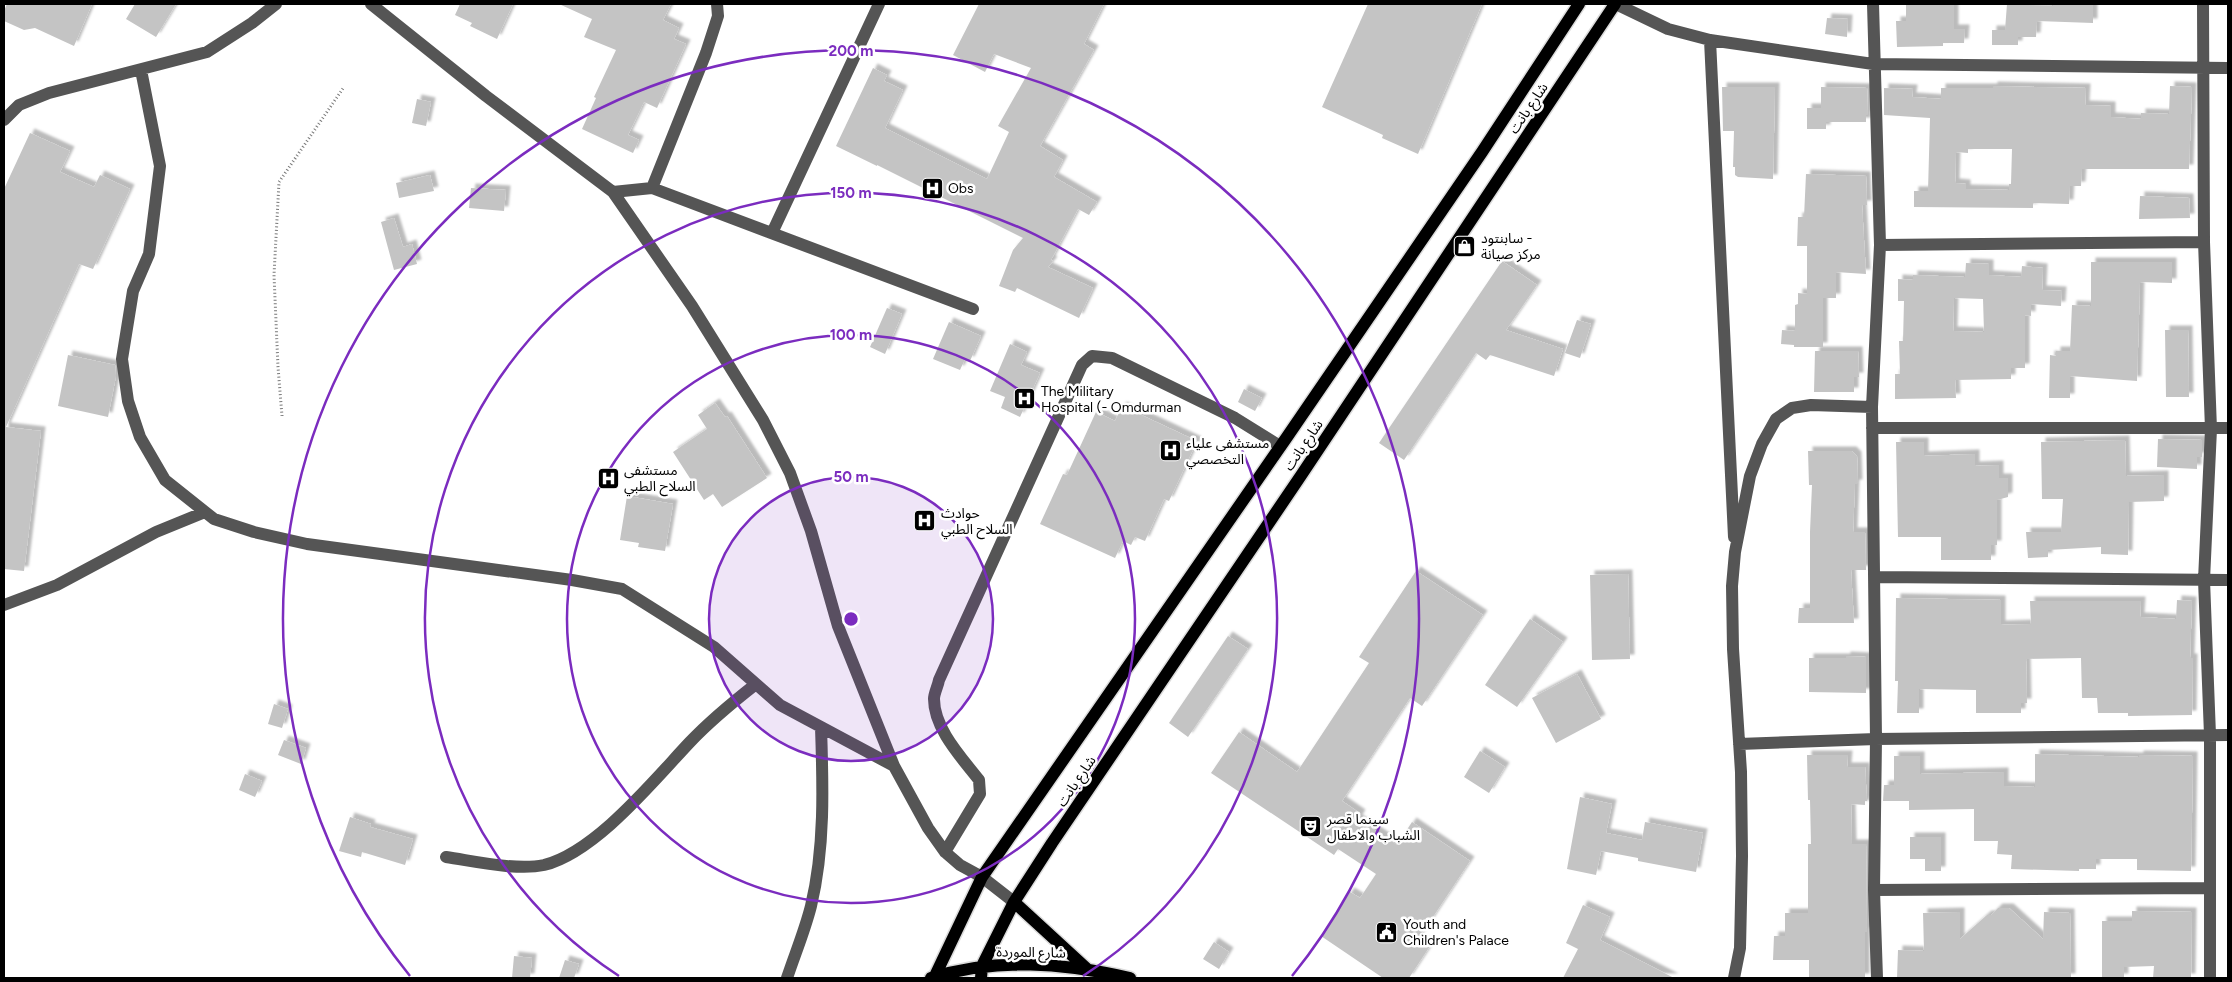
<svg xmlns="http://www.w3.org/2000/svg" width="2232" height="982" viewBox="0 0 2232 982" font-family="Figtree,'Noto Sans Arabic',sans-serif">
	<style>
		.building { fill: #c4c4c4; fill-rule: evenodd; filter: url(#shadow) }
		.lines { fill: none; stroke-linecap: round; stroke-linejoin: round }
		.major-casing { stroke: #dbdbdb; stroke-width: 15 }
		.path { stroke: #777; stroke-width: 3; stroke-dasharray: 1 2.5; stroke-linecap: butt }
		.minor { stroke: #555; stroke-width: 12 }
		.major { stroke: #000; stroke-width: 12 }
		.ring { fill: none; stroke: #7b2cbf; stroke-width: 2.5 }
		.labels { text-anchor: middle; stroke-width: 5; stroke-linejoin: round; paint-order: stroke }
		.street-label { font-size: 14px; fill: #000; stroke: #fff }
		.poi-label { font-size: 14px; fill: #000; stroke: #fff; text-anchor: start }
		.centre { fill: #7b2cbf; stroke: #fff; stroke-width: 2.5 }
		.ring-label { font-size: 15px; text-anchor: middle; font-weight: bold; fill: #7b2cbf; stroke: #fff; stroke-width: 5; stroke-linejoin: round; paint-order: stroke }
	</style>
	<defs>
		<filter id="shadow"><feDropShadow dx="4.5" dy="-4.5" stdDeviation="1" flood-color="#0004"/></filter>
	</defs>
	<rect width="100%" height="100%" fill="#fff"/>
	<path class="building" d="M7 4H92L74 46 35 28 24 30 4 21V11Z
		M135 4H176L156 37 126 19Z
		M460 4H513L497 39 470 26 472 23 455 15Z
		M559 4H671L663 20 679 28 674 39 686 44 657 108 644 102 628 135 639 140 633 153 582 129 596 98 594 97 616 50 584 37 592 19Z
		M979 4H1104L1084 44 1094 50 1040 146 1063 160 1054 177 1097 202 1089 215 1078 209 1051 260 1053 261 1048 267 1093 288 1079 318 1017 288 1015 292 999 286 1013 250 1023 238 877 165V166L836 146 873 68 887 75 884 81 903 90 885 128 987 179 1009 132 998 126 1031 68 994 54 985 72 953 55Z
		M1368 4H1482L1418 154 1382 138 1383 135 1322 107Z
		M1906 4H1954V29H1965L1964 43H1943V46L1897 47 1896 21H1906Z
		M2007 4 2053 6V4H2093V23L2037 21 2036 37H2018V45H1992V30H2005Z
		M1827 18 1848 19 1847 37 1825 34Z
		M1993 86 2086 88 2085 105 2111 106V117L2141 119V113L2169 114 2170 86 2192 87 2189 169H2082L2081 186H2070L2069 204 2033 203V208L1914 207V191H1928L1930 118 1884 115V88L1913 89 1912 97 1941 99V88H1993ZM1968 149H2012L2011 184H2009V190L1966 189V184L1955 183 1956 152 1968 153Z
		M1722 87H1775L1773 179 1738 177 1735 175V167H1733L1734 131H1723Z
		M1821 87 1867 88 1868 115H1866V122H1826V129H1807V108H1821Z
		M417 99 431 102 426 126 412 123Z
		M30 133 70 151 60 172 94 187 100 175 130 189 93 269 79 264 6 427 41 431 24 571 4 569V189Z
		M1806 174 1866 176 1867 205H1862L1866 274 1836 272V298H1823V347H1794V345L1781 344 1782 330 1795 331V305L1798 304V293L1807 294V246H1797L1798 217H1804Z
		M430 175 434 191 399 198 396 183Z
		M471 188 506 190 504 211 469 208Z
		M2140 196 2189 198 2190 218 2139 219Z
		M394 218 403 247 412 244 417 264 394 270 381 222Z
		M1502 261 1537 285 1506 330 1563 349 1554 376 1490 355 1486 360 1476 353 1404 460 1379 443Z
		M2091 262H2172V283L2140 282 2137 381 2070 376V398H2049L2050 355 2056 356V351H2070L2072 305 2091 306Z
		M1966 263 1989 264V275L2021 277 2022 266 2043 268 2042 290 2062 291 2061 306 2031 304V316L2025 315V368H2011V379L1955 380 1956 398 1895 399V374H1900L1899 341H1903L1904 301H1898V279L1913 280V275L1965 277ZM1954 298 1983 299 1984 332 1953 331Z
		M887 308 902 314 885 354 870 347Z
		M1577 320 1591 324 1580 358 1565 353Z
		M949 322 981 336 970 361 965 359 960 370 933 359Z
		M2165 330H2188L2189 397H2166Z
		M1010 344 1027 352 1021 365 1040 373 1020 417 1001 408 1005 397 990 391Z
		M1815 351H1858L1859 377H1854V392H1814Z
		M68 355 115 365 116 376 108 417 58 406Z
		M1244 389 1262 398 1255 411 1238 402Z
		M715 403 725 417 727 416 767 478 722 507 713 494 704 500 673 452 707 429 698 415Z
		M1122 406 1197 441 1169 501 1164 499 1145 541 1135 537 1131 545 1123 541 1115 558 1040 524 1063 474 1067 475 1096 412 1115 421Z
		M2158 439 2202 440V457H2197V469L2157 467Z
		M2125 440 2126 476 2164 475V501L2129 502 2128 555 2101 554V547L2048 550V557L2028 558 2026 532H2061L2063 499H2042L2041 442Z
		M1896 442H1924V456L1975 454V466L1999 465V478H2008V497L1997 500V545H1991V560H1941V537H1898Z
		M1808 451H1852L1857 456 1858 484H1855L1853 532H1865L1866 570H1851L1854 623H1798L1799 608H1810V532L1812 485H1809Z
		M627 496 673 504 665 551 638 547 639 543 620 540Z
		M1416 571 1483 615 1422 706 1410 698 1342 801 1361 814 1358 819 1397 845 1412 822 1470 861 1419 938 1430 946 1409 978H1383L1321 936 1350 892 1360 898 1376 874 1338 849 1334 855 1211 773 1239 732 1297 772 1369 663 1359 657Z
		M1628 574 1630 659 1592 660 1590 575Z
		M1896 598 2001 600V625L2031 624 2030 601H2141L2140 617 2176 619 2177 600 2192 601 2190 658H2193L2192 715 2128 716V713H2098L2097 698H2082L2081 658 2026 659 2027 703H2021V713H1976V690L1919 689V713H1897L1898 681H1895Z
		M1530 619 1563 642 1517 707 1485 685Z
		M1228 636 1248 649 1188 737 1169 723Z
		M1846 656 1866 657V693L1809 692V658H1846Z
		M1577 674 1601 719 1556 743 1532 698Z
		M274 704 288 709 282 728 268 724Z
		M284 740 306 748 301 764 278 755Z
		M1480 751 1505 767 1489 793 1464 777Z
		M2035 754 2139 757V755L2193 756 2191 871 2137 870V859H2096V869H2079V871L2011 869 2012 855 1997 854 1998 841H1974V809L1909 810V801H1883L1884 785H1894V756H1920V774L2004 772V786L2035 787Z
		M1807 755H1848L1847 767H1865L1867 801H1865V805L1851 804 1852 844H1866L1867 932H1865V978H1809V960H1773L1774 936H1785V913H1808V844H1811L1810 800H1808Z
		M245 774 262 781 255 797 239 790Z
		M1580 797 1612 804 1606 833 1642 840 1645 822 1703 833 1696 872 1638 861V858L1601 851 1596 875 1567 869Z
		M350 817 371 824 370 827 413 839 405 865 362 852 361 857 339 851Z
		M1910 837H1941V871H1925V859H1910Z
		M1583 905 1610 917 1600 940 1674 978H1563L1578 949 1566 943Z
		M1998 908H2009L2043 939 2044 912 2070 913 2071 978H1897L1898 950 1924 951 1923 913 1960 912V939L1987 915H1991Z
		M2132 911 2192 912 2191 978H2153L2154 966 2124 967V978H2102V921H2132Z
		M1214 942 1229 952 1219 969 1203 959Z
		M514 956 532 958 530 978H512Z
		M565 960 579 964 574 978H559Z"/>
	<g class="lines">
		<defs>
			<path id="major" d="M1014 902 1087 969
				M931 978C997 957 1064 963 1130 978
				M934 978 982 877 1287 437 1482 152 1579 4
				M981 978 982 966 1014 902 1052 843 1302 474 1615 4"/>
		</defs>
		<use href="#major" class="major-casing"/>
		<path class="path" d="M282 416 278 367 274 275 279 182 344 87"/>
		<path class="minor" d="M371 4 486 96 613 192 692 306 763 420 790 473 811 531 838 626 894 766 928 828 945 852 960 865 982 877 1014 902
			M1616 4 1668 29 1710 40 1873 64 2228 68
			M1873 4 1880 245 1872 407 1876 739 1874 890 1877 978
			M2203 4 2204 242 2211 429 2204 580 2210 735V978
			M1710 40 1734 537
			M141 70 160 166 149 254 133 291 122 359 128 401 140 437 165 480 214 519 254 532 307 544 572 580 622 589 714 647 780 705 894 766
			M4 120 19 105 49 93 207 52 252 23 276 4
			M652 188 706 53 718 16 717 4
			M613 192 652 188 973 309
			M772 233 879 4
			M1880 245 2204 242
			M1872 428H2228
			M1875 577 2228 580
			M4 605 57 585 156 532 205 512
			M1739 744 1876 739 2228 735
			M945 852 980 794 979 780C962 758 934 729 934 699 934 693 938 686 939 680L1082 365 1092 356 1112 358 1235 418 1280 446
			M446 857C474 861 517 871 544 865 596 852 654 780 690 742 710 721 733 702 756 684
			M1874 890 2209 888
			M787 978C795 954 805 930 811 906 825 848 823 786 821 727
			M1734 978 1740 948 1742 856 1741 772 1733 649 1732 586 1735 552 1750 476 1762 444 1776 419 1792 408 1811 405 1872 407"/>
		<use href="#major" class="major"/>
	</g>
	<circle cx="851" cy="619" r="142" fill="#7b2cbf" fill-opacity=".12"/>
	<g class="ring">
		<circle cx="851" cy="619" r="142"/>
		<circle cx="851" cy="619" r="284"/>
		<path d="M619 976A426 426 0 1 1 1083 976"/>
		<path d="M410 976A568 568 0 1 1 1292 976"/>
	</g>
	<defs>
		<symbol id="hospital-square" viewBox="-11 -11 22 22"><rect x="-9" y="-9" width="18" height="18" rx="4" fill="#000" stroke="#fff"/><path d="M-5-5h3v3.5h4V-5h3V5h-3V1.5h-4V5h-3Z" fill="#fff"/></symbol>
		<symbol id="shop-square" viewBox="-11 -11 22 22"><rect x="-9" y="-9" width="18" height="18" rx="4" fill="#000" stroke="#fff"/><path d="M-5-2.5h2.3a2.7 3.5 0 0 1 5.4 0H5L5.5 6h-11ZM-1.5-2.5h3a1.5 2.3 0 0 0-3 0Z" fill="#fff"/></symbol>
		<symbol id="theatre-square" viewBox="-11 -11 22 22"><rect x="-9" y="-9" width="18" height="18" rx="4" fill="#000" stroke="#fff"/><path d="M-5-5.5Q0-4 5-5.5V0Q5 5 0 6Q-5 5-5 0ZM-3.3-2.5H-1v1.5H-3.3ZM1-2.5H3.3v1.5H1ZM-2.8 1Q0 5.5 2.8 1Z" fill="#fff"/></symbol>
		<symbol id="civic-square" viewBox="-11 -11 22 22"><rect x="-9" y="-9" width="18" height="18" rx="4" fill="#000" stroke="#fff"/><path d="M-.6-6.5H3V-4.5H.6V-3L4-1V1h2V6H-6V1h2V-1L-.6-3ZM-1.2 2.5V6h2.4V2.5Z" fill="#fff"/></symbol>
	</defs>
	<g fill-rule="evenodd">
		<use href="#hospital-square" x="920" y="176" width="25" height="25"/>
		<use href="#shop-square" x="1452" y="234" width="25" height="25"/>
		<use href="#hospital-square" x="1012" y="386" width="25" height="25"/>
		<use href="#hospital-square" x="1158" y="438" width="25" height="25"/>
		<use href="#hospital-square" x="596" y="466" width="25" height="25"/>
		<use href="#hospital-square" x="912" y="508" width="25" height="25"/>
		<use href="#theatre-square" x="1298" y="814" width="25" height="25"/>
		<use href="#civic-square" x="1374" y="920" width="25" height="25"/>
	</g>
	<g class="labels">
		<g class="street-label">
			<text transform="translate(1528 108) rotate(-56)" y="5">شارع بانت</text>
			<text transform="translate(1303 445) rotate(-56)" y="5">شارع بانت</text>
			<text transform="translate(1076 781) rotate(-56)" y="5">شارع بانت</text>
			<text transform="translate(1031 952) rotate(1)" y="5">شارع الموردة</text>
		</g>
		<g class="poi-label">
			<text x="948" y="193">Obs</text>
			<text x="1481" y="243">سابنتود -<tspan x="1481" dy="16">مركز صيانة</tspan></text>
			<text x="1041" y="396">The Military<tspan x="1041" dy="16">Hospital (- Omdurman</tspan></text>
			<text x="1186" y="448">مستشفى علياء<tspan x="1186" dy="16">التخصصي</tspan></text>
			<text x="624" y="475">مستشفى<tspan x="624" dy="16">السلاح الطبي</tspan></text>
			<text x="941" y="518">حوادث<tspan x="941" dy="16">السلاح الطبي</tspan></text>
			<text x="1327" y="824">سينما قصر<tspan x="1327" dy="16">الشباب والاطفال</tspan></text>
			<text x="1403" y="929">Youth and<tspan x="1403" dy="16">Children's Palace</tspan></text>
		</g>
	</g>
	<circle cx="851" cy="619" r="8" class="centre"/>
	<g class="ring-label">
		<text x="851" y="56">200 m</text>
		<text x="851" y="198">150 m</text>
		<text x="851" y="340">100 m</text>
		<text x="851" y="482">50 m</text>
	</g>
	<rect width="2232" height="982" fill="none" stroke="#000000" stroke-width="10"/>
</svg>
